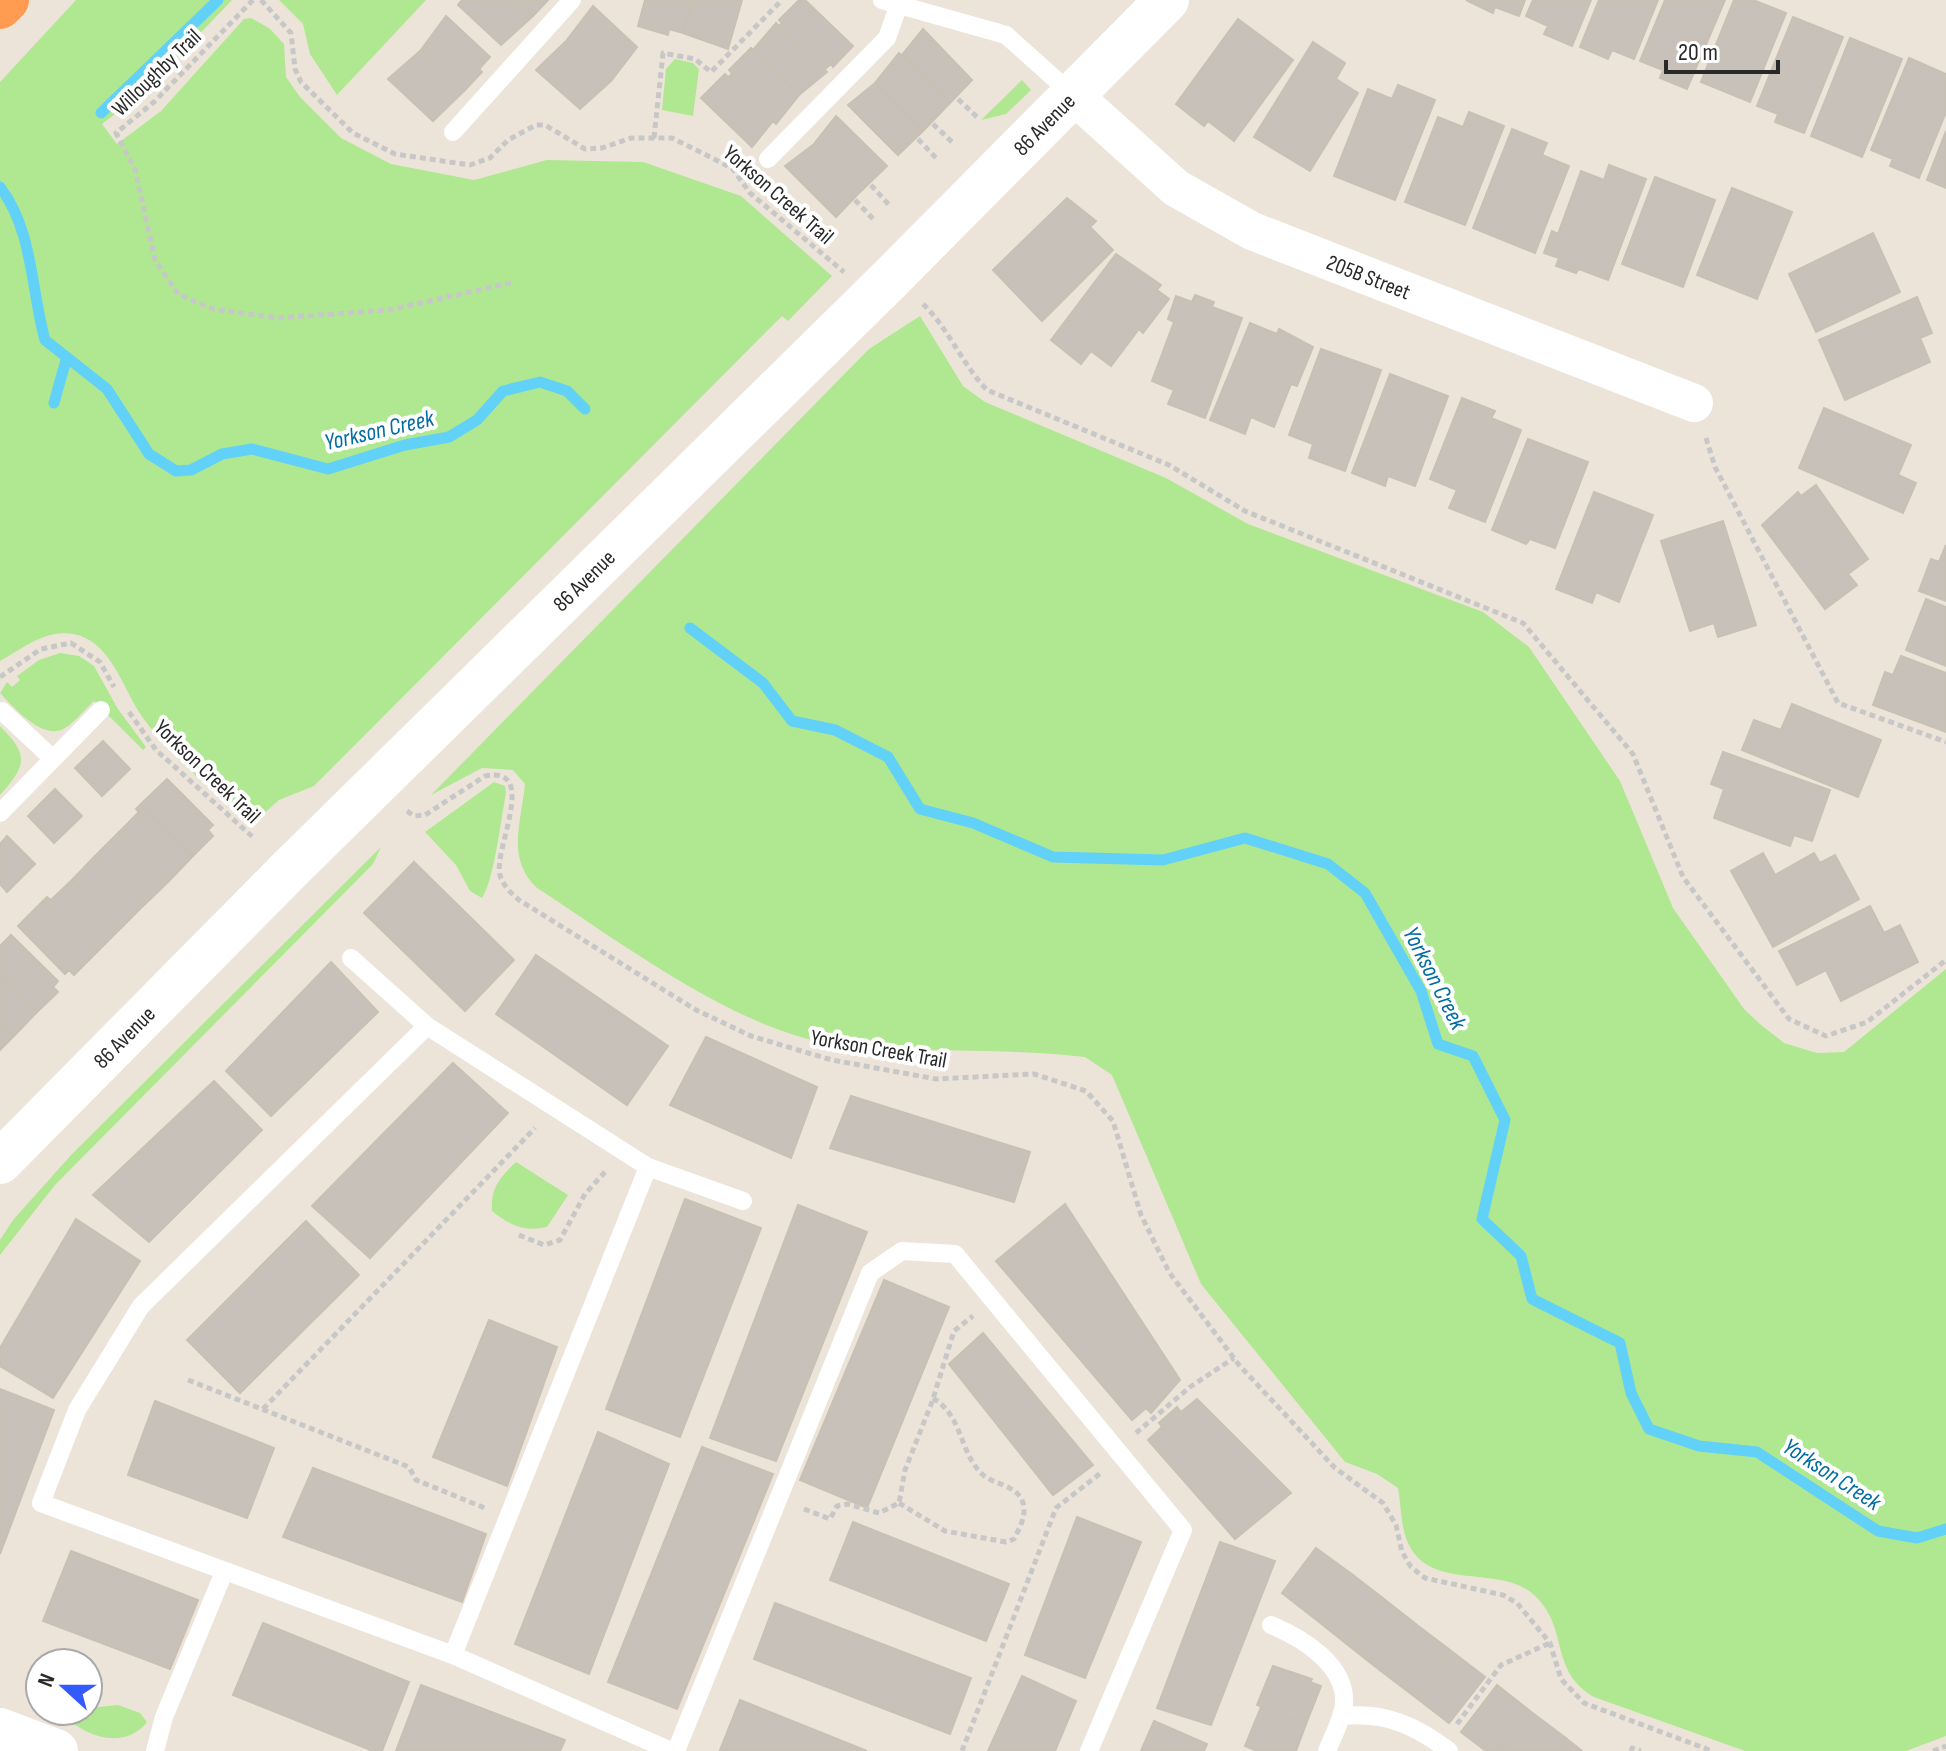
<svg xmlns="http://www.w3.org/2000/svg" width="1946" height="1751" viewBox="0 0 1946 1751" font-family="'Sofia Sans Condensed',sans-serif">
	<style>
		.green { fill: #afe890 }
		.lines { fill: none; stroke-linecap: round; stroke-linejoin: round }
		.stream { stroke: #62d1f8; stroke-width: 11 }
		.building { fill: #c8c1b9; stroke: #c8c0b3; stroke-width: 2 }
		.path { stroke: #c7c7c7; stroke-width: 5; stroke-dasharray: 6 4; stroke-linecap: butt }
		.lane { stroke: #fff; stroke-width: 18 }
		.street { stroke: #fff; stroke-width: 38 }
		.secondary { stroke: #fff; stroke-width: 44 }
		.highway { stroke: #ff9c51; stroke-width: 44 }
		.labels { text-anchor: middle; stroke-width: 8; stroke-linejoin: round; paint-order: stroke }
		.street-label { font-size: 22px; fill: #292929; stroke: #fff }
		.water-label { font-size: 24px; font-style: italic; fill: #026da3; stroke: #fff }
	</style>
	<rect width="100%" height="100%" fill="#ede4d9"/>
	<path class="green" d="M76 0H232L145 91 102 124 117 144 161 111 244 19 251 18 269 28 284 44 286 77 300 97 341 138 391 164 474 180 547 160 643 162 741 196 832 276 788 321 782 316 314 786 279 800 251 825C213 790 168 756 139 712 122 685 109 640 73 634 46 629 23 648 0 661V82Z
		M279 0H426L337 95 310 54 303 24Z
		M675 59 693 63 699 69 693 116 662 110 666 69Z
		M1022 80 1031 90 1006 114 981 120Z
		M920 316 963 386 985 402 1166 478 1248 524 1483 612 1529 647 1620 781 1673 908 1744 1009 1761 1025 1784 1043 1817 1053 1844 1052 1946 969V1736L1906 1751H1745L1594 1697C1548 1670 1570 1628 1534 1595 1499 1563 1431 1593 1408 1543 1401 1528 1401 1505 1398 1488L1377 1474 1345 1462 1201 1284 1112 1075 1085 1057C1002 1047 918 1054 836 1044 740 1033 619 941 537 888 506 859 521 824 525 784L513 770 482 768 431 795 869 349Z
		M60 653 79 656 94 666 118 709 146 747 143 750 94 701C85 709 75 722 65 728 44 742 13 707 0 693L7 682 12 687 20 680 17 676 39 660Z
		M0 726C29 755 27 765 0 795Z
		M494 782 505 786 506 793C501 819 494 880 482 898L470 891 456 865 425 832Z
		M381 847 373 864 55 1185 0 1255V1240L13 1220 72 1154Z
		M516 1162 568 1195 547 1227C524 1232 511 1226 492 1211 490 1189 500 1177 516 1162Z
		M118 1705 140 1713 147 1722C125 1751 82 1737 60 1711Z"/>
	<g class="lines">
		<path class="stream" d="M101 113 218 0
			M0 187C33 230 31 290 45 340L107 389 149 454 176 471 191 470 222 454 252 449 328 469 405 445 449 437 477 420 503 391 540 382 567 391 585 409
			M54 403 66 360
			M690 628 763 683 792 721 835 730 888 757 920 809 973 823 1053 857 1163 860 1245 838 1328 864 1365 893 1421 991 1438 1044 1473 1056 1505 1120 1482 1219 1521 1256 1532 1299 1620 1343 1631 1393 1649 1429 1699 1446 1757 1452 1878 1531 1917 1538 1946 1529"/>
	</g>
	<path class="building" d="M462 0H515L533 16 501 45 458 5Z
		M515 0H548L533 16Z
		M645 0H692L683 33 669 29 668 35 638 26Z
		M692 0H742L728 49 683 33Z
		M799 0H805L853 46 833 67 831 64 824 70 779 26 782 23 779 20Z
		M1466 0H1525L1519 16 1495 7 1493 13Z
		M1533 0H1591L1572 46 1544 34 1548 26 1526 16Z
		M1599 0H1658L1634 59 1612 50 1608 59 1580 47Z
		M1665 0H1725L1687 89 1660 78 1663 70 1640 61Z
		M1734 0H1753L1786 13 1750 102 1701 82Z
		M593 6 637 47 611 81 566 41Z
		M446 16 490 57 479 69 482 72 464 91 421 50Z
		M1793 17 1843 37 1804 133 1775 122 1778 114 1757 106Z
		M1238 19 1293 60 1234 141 1208 121 1204 126 1176 104Z
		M776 23 827 72 799 95 753 50Z
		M923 29 972 80 950 103 902 55Z
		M1850 38 1902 59 1862 157 1811 136Z
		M566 41 611 81 580 109 536 70Z
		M1313 42 1345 63 1336 79 1358 93 1310 171 1254 137Z
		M751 48 799 95 776 124 729 77 732 73 729 70Z
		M421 50 464 91 433 121 388 79Z
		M899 53 950 103 923 131 875 83Z
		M1909 58 1946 74V112L1919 178 1890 166 1893 159 1871 150Z
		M725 74 773 121 752 147 701 98Z
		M875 83 923 131 898 155 848 105Z
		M1398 85 1435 100 1395 200 1334 176 1368 89 1392 99Z
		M1469 112 1504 126 1465 225 1405 202 1438 117 1463 127Z
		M836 116 887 166 860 192 814 144Z
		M1512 129 1547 143 1542 155 1569 166 1535 253 1473 228Z
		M1946 131V188L1927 180Z
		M814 144 860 192 836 217 785 166Z
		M1609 165 1646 179 1608 280 1579 269 1576 273 1556 266 1559 258 1544 253 1552 231 1558 234 1581 171 1604 180Z
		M1655 177 1715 200 1683 287 1622 264Z
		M1732 188 1792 212 1757 299 1697 275Z
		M1067 198 1096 221 1090 227 1113 250 1042 321 993 270Z
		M1873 233 1900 292 1816 332 1789 274Z
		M1116 254 1161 285 1157 290 1169 299 1143 333 1139 329 1111 366 1091 351 1081 364 1051 340Z
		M1195 295 1214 302 1212 307 1242 318 1205 418 1168 404 1174 390 1152 381 1174 322 1168 319 1176 296 1192 302Z
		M1917 297 1932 333 1920 338 1930 362 1845 400 1819 340Z
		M1250 323 1277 334 1279 329 1313 347 1297 386 1291 384 1274 427 1251 417 1245 434 1210 420Z
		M1321 349 1381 370 1345 471 1309 458 1313 444 1289 435Z
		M1390 374 1448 396 1415 486 1388 476 1385 486 1352 473Z
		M1462 398 1495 411 1491 418 1521 430 1485 522 1449 508 1457 490 1430 479Z
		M1824 408 1911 445 1898 475 1916 483 1903 513 1799 468Z
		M1528 439 1588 462 1555 548 1530 539 1526 544 1492 530Z
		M1816 485 1868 559 1848 574 1857 585 1825 609 1762 525 1798 492 1801 496Z
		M1594 492 1653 515 1619 602 1596 592 1592 603 1556 589Z
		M1723 521 1756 625 1718 637 1714 623 1690 631 1661 541Z
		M1946 545V601L1919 591 1931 559 1939 562Z
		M1926 599 1946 607V666L1906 650Z
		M1901 656 1946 673V732L1873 705 1885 672 1893 675Z
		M1792 704 1881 740 1858 797 1742 750 1754 720 1781 730Z
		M103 741 130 769 102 796 75 768Z
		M1723 752 1830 790 1812 841 1794 835 1790 846 1714 818 1724 789 1711 784Z
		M167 779 213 825 208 830 213 836 193 856 141 804Z
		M55 789 82 816 54 843 28 816Z
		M141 804 193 856 168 882 119 832 139 812 136 809Z
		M119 832 168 882 143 906 94 857Z
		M7 836 35 864 7 892 0 884V844Z
		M1763 853 1775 875 1814 853 1820 863 1835 855 1859 899 1773 947 1731 871Z
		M94 857 143 906 120 929 72 880Z
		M414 862 514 960 465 1011 364 913Z
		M72 880 120 929 96 953 43 901 47 897 51 900Z
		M43 901 96 953 74 975 69 970 65 974 18 926Z
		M1870 906 1884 933 1900 925 1918 962 1841 1001 1826 970 1797 985 1779 951Z
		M11 935 58 981 53 987 58 992 37 1012 0 974V946Z
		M536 955 668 1046 627 1105 496 1014Z
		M331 962 378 1012 271 1116 226 1071Z
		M0 974 37 1012 13 1037 0 1024Z
		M0 1024 13 1037 0 1050Z
		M706 1037 817 1087 791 1158 670 1105Z
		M453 1063 508 1113 370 1258 312 1206Z
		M214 1081 262 1130 149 1242 93 1195Z
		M851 1096 1030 1152 1014 1202 830 1148Z
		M685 1199 761 1228 680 1437 606 1409Z
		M1065 1204 1180 1380 1151 1413 1146 1408 1132 1420 996 1261Z
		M798 1205 867 1232 776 1461 710 1438Z
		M76 1219 140 1261 53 1398 0 1366V1348Z
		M306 1221 359 1275 240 1393 187 1340Z
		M884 1280 949 1307 867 1508 800 1480Z
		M489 1320 557 1347 507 1486 433 1457Z
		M983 1333 1093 1465 1053 1495 949 1364Z
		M0 1389 54 1410 0 1554Z
		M1197 1399 1291 1493 1235 1539 1148 1440 1162 1427 1159 1423 1177 1407 1181 1412Z
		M155 1401 274 1448 247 1518 128 1475Z
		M598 1432 669 1464 589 1674 515 1644Z
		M702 1447 773 1474 677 1709 608 1682Z
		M313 1468 486 1534 462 1602 283 1537Z
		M1077 1517 1141 1542 1085 1678 1025 1655Z
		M853 1522 1009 1584 986 1641 830 1580Z
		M1220 1542 1275 1561 1211 1725 1157 1708Z
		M1316 1548 1353 1575 1318 1621 1282 1593Z
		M71 1551 198 1600 170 1669 43 1621Z
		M1353 1575 1384 1599 1348 1645 1318 1621Z
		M1384 1599 1417 1625 1381 1671 1348 1645Z
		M775 1603 971 1678 950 1734 754 1659Z
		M263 1623 409 1682 382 1751H373L233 1695Z
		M1417 1625 1450 1650 1414 1696 1381 1671Z
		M1450 1650 1485 1677 1449 1723 1414 1696Z
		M1273 1666 1312 1679 1310 1682 1321 1686 1306 1724 1257 1705Z
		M1022 1676 1076 1701 1055 1751H988Z
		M421 1685 565 1740 560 1751H396Z
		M1497 1685 1530 1711 1500 1751H1486L1461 1732Z
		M740 1700 867 1751 720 1750Z
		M1261 1707 1306 1724 1296 1751H1257L1245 1746Z
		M1530 1711 1567 1739 1557 1751H1500Z
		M1154 1721 1207 1744 1204 1751H1141Z
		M1567 1739 1582 1751H1557Z"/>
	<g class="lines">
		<path class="path" d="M253 0 154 102 116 133 135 169 155 260 178 294 213 309 278 318 389 310 514 282
			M261 0 291 33 295 69 301 82 353 133 395 154 470 165 490 158 508 140 536 125H545L585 149 602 148 631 138H672L732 168 750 193 844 272
			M958 99 978 118
			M933 124 953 143
			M654 138 663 53 695 59 711 72 782 0
			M918 139 937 159
			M871 185 890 206
			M855 200 875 221
			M923 304C949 329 962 364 987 390L1169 465 1245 511 1523 623 1633 754 1683 877 1789 1019 1826 1036 1867 1022 1946 960
			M1706 438 1715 467 1838 703 1946 742
			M0 677 41 649 71 643 100 662 114 687
			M129 712 156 750 255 839
			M407 811 414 816 425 815 485 776C540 765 493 850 500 875 503 886 511 893 519 900L696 1010 751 1036 832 1060 936 1079 1034 1074 1086 1091 1113 1121 1141 1215 1169 1272 1239 1365 1335 1468 1383 1503 1396 1525 1402 1552 1411 1567 1425 1578 1503 1595 1517 1603 1550 1643 1561 1679 1584 1703 1712 1751
			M519 1235 544 1245 560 1240 585 1194 605 1172
			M188 1380 409 1467 416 1480 485 1508
			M263 1409 535 1128
			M1136 1433 1190 1387 1234 1358
			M899 1503 945 1531 1006 1542 1014 1539C1019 1529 1027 1515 1023 1503 1017 1483 991 1486 979 1471 959 1448 962 1416 933 1398
			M804 1509 830 1519 837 1506 848 1504 879 1513 899 1503 905 1470 932 1402 954 1331 973 1316
			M1457 1724 1501 1665 1550 1643
			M962 1751 1056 1508 1102 1472
			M1631 1751 1632 1748 1641 1751
			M1933 1751 1946 1746"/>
		<path class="lane" d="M882 0 1006 35 1074 96
			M453 132 572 0
			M768 159 887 38 899 4
			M2 711 53 759
			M0 813 101 710
			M351 958 427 1026
			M648 1167 743 1201
			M1271 1625C1302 1638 1347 1665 1344 1704 1342 1720 1333 1736 1327 1751
			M453 1655 648 1167 427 1026 141 1306 77 1410 41 1503 453 1655 671 1751
			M1342 1716C1385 1712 1415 1725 1449 1751
			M155 1751 164 1717 224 1572
			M676 1751 870 1273 902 1251 955 1254 1183 1530 1089 1751"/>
		<path class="street" id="s1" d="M1074 96 1176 188 1252 231 1694 403"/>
		<g class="secondary">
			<path id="s2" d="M0 1162 292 867 888 281 1167 0"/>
			<path d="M0 1730 56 1751"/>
		</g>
		<path class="highway" d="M0 7 7 0"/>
	</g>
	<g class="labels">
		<g class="street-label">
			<text transform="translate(156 72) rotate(-44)" y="8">Willoughby Trail</text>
			<text dy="8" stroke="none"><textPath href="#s2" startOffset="1472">86 Avenue</textPath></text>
			<text transform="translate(779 194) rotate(41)" y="8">Yorkson Creek Trail</text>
			<text dy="8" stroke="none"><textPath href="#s1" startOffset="350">205B Street</textPath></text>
			<text dy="8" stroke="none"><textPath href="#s2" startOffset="824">86 Avenue</textPath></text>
			<text transform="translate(208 771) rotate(44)" y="8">Yorkson Creek Trail</text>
			<text dy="8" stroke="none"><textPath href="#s2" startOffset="176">86 Avenue</textPath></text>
			<text transform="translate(879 1048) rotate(10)" y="8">Yorkson Creek Trail</text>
		</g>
		<g class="water-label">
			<text transform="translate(379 430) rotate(-13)" y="8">Yorkson Creek</text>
			<text transform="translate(1435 978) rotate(63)" y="8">Yorkson Creek</text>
			<text transform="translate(1832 1474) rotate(33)" y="8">Yorkson Creek</text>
		</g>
	</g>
	<g transform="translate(64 1687) rotate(291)"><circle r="38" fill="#ffffff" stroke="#a9a9a9" stroke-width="2"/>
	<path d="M0-6L14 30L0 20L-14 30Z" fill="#335aff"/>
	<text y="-12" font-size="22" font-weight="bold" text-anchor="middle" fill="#292929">N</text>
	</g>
	<path d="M1666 60v12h112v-12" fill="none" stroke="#292929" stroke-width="4"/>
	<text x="1678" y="60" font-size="24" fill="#292929" stroke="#ffffff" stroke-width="6" paint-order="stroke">20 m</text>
</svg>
